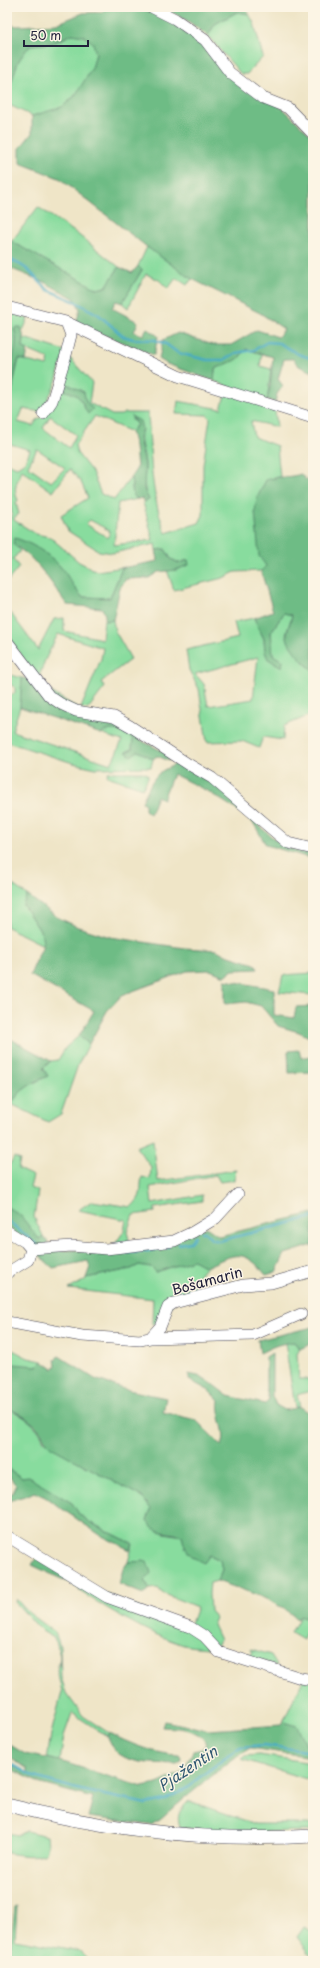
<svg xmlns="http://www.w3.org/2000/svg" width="320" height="1968" viewBox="0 0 320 1968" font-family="'Playpen Sans',sans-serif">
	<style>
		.green { fill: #88dc9e; stroke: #557f6c; fill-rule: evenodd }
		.forest { fill: #6ebc85; stroke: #486f60 }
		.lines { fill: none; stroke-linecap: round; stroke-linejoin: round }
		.stream { stroke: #44aac4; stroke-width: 2.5 }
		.minor-casing { stroke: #413f50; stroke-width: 12 }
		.major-casing { stroke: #413f50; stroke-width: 14 }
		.minor { stroke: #fff; stroke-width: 11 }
		.major { stroke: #fff; stroke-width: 13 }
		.labels { text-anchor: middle; stroke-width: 3; stroke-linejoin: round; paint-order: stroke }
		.street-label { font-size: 14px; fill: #22223b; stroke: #fcf5e5 }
		.water-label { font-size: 15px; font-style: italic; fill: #305872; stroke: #fcf5e5 }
	</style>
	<rect width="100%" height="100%" fill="#fcf5e5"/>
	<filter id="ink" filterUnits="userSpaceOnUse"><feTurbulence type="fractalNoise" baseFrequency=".025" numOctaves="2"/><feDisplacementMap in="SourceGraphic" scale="8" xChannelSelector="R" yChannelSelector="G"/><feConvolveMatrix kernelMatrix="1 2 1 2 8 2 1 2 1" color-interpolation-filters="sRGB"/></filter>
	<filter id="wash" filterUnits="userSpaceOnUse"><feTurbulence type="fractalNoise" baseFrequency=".012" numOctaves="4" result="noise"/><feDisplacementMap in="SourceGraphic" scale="16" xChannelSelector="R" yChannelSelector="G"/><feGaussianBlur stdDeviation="0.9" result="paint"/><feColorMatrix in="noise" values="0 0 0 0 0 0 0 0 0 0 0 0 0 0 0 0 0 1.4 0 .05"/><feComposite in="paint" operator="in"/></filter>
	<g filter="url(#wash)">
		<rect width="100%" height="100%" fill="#efe5c7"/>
		<path class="green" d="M237 12 249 14 254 23 263 57 247 74H241L208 36 215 24Z
			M72 34C80 35 90 37 94 44 102 62 77 98 62 107 53 112 42 113 32 116L7 104C7 90 17 53 31 46 37 42 46 44 52 43 59 42 66 37 72 34Z
			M38 207 76 233 119 267 106 287 97 289 11 242Z
			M147 247 192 279 187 285 176 278 168 289 159 280 146 274 128 308 122 303 142 270 138 266Z
			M13 313 28 319 22 333 14 329C19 347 13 362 7 379V359L10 347 7 321 10 322Z
			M24 338 65 351 55 385 41 412 23 409 18 422 33 426 37 420 45 415 59 389C66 391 76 393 80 399 84 404 84 409 88 413L93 409 86 402 83 392 61 381 69 357 92 383 89 403 112 415H121L125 413H148C151 453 150 496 166 533L199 523 203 515V465L210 418 207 415 176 414 178 401 221 409 226 392 275 410 277 427 251 421 254 437 277 446 280 477H274L255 511 266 566 261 571 235 572 223 578 174 590 167 570H176L188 560 179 563 171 559 165 549 156 550 155 544 113 553 99 551 68 531 61 515 88 498 81 482 70 469 53 492 22 470C18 480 12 489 18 500L16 503 19 514 14 518V520L36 534 50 537 79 562 97 571 125 567 122 568 110 598 82 597C73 587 67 574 58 564 48 553 26 548 13 543L20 551 13 559 19 567 7 582V522L12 514 7 491V463L17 467 25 462 30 450 7 443V410L19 359 47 366 49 359 23 348ZM50 416 76 435 69 448 43 428ZM95 416 131 432 137 424 131 419 142 429C138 443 144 449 145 463 146 478 141 484 149 500L143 502 153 540 114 545 118 503 138 499 133 496 131 477 114 500 101 494 92 472 77 453 75 445ZM37 449 65 468 51 482 28 466ZM90 520 110 531 108 538 86 524Z
			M246 349 262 354 260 366 271 369 267 401 214 381 215 369 238 359Z
			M7 608 38 650 54 619 64 618V631L102 639 104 619 105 621 113 620 115 631 131 659 101 682 105 687 88 709 81 708 101 659 103 648 58 634 45 660 38 680 7 635Z
			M284 613 292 615 286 635 304 663 313 670V714L284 726 283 740 263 737 259 748 242 741 207 742 199 689 189 670 186 650 238 638 234 622 254 618 264 639 265 652 273 655 271 632ZM258 657 253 699 208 706 204 684 195 674Z
			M7 674 22 678 20 707 12 731 111 764 122 741 101 734C113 726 122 731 133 739L132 749 127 752 138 751 153 759 151 767 96 768 73 763 7 742V698L15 693V687L7 683Z
			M108 772H143L148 774V777L143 788 107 776Z
			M7 881 27 895 23 905 42 934 43 945 7 927Z
			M313 973V1006H312V995L279 992 283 975Z
			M79 1036 89 1044 78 1065 61 1114 48 1122 11 1104C22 1088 30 1084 48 1076L43 1068 51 1061 58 1060 66 1047Z
			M153 1140 158 1181 236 1170 234 1180 220 1182 216 1175 150 1187 152 1204 202 1195V1201L155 1208V1212L133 1215 127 1232 130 1243 115 1244 124 1231 126 1220 78 1210 92 1201 131 1207C144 1195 139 1192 142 1177L150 1179 151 1167 136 1147Z
			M14 1157 20 1160 18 1169 33 1176 30 1188 38 1191 34 1217 43 1236 39 1239 20 1216 7 1207V1169Z
			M193 1260 206 1267 197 1277 195 1295 174 1301 156 1324H152L153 1299 69 1289 85 1280 86 1278 131 1269 139 1265 151 1267 156 1272Z
			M294 1342 300 1349 297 1354 299 1379H313V1387L310 1391 297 1395 300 1407H295L285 1343Z
			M7 1347 28 1358 42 1361 37 1366 7 1367Z
			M7 1407C22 1416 38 1424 44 1441L142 1497 151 1509 147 1521 164 1533 182 1536 184 1543 220 1560 222 1570 217 1581 210 1583 209 1594 210 1611 216 1618 213 1625 220 1640 217 1646 190 1626 197 1607 162 1593 158 1588 149 1589 138 1562H128L133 1544 89 1522 79 1514 72 1503 22 1478 7 1468Z
			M80 1583 190 1629 208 1648C199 1647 187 1647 178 1643 142 1631 111 1610 79 1591L80 1589 76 1586Z
			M16 1599 29 1613 55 1632 60 1646 61 1677 66 1693 83 1716 109 1733 107 1736 72 1713 64 1736 60 1761 47 1760 51 1734 62 1692 57 1671 60 1657 57 1644 54 1638 42 1631 15 1602Z
			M300 1616 313 1621V1637L305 1634 303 1640 291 1633Z
			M251 1649 271 1655 278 1666 242 1655 253 1653Z
			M303 1680 313 1682V1742L306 1746C300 1735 297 1725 283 1722Z
			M259 1755 313 1763V1781L241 1759 245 1756Z
			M189 1801 255 1824H313V1831L254 1832 181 1828C175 1817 180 1809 189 1801Z
			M26 1831 47 1836 48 1845 46 1853C33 1858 21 1855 7 1853V1833L18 1835Z
			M17 1906 15 1939 80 1951 90 1961H7L10 1953 15 1907Z
			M304 1927 313 1932V1958L297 1937Z"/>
		<path class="forest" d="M105 7H139L163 18 179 22 235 76 274 100 313 137V372L299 366 293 359H284L278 379 283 386 277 394 275 403 267 399 270 387 273 357 246 349 238 359 215 369 214 381 167 364 159 359 163 340 178 333 213 345H231L257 330 278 337 284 329 260 313 192 279 147 247 59 178 20 163V148L32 133V116L62 107 75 96 92 68 96 54 93 43 84 36 72 34 53 43 32 45 26 50 18 62 7 96V24L17 26 56 24 83 13 103 12Z
			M173 7H246L249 14 237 12 215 24 208 36 188 21 169 11Z
			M7 239 97 289 106 287 119 267 132 273 138 266 142 270 122 303 116 301 112 308 138 322 134 332 143 335 147 328 158 336 154 355 76 324 80 309 74 298 44 282 7 267Z
			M17 327H21L24 338 23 348 28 350 26 360 19 359C13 376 14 393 7 410 7 400 5 388 7 378 10 360 20 348 14 329Z
			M61 381 84 392 86 402 93 409 88 414C84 409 84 404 80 399 76 393 66 391 59 389Z
			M131 416 140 421 142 429 139 438 145 464 144 489 149 500 143 502V498L138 499 133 496 131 477 137 468 135 447 131 432 137 425Z
			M301 474 306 480H313V670C305 664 288 647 287 637 286 631 291 622 292 615L284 613 271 632 273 655 283 661 282 667 268 659 265 652 264 639 254 618 273 611 261 571 266 566 259 556 255 511 257 498 266 480C278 476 289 478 301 474Z
			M15 538C30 542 47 553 58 564 67 573 73 587 82 597L110 598 122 568 158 561 156 550 165 549 171 559 179 563 188 560 189 565 176 570 158 572 149 578 126 579 120 588 113 620 105 621V615L102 608 67 605C55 588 44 571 30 557 24 551 18 549 13 543Z
			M22 678 30 679 94 718 113 723 131 732 144 742 168 754 169 761 157 756 153 759 138 751 131 756 126 752 132 749 133 739C122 731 113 726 101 734L20 707Z
			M177 763C189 769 202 774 213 781 247 804 268 852 313 853V859L266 845 254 824 242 813 207 791 173 774 163 799 157 796 150 814 145 810V804L142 802C146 793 151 781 158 774 163 769 172 767 177 763Z
			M27 895 57 917 78 927 110 937 184 948 217 950 226 955 255 964 258 969 233 970 225 976 210 970 187 971 122 995 107 1011 89 1044 79 1036 94 1011 30 975 43 945 42 934 23 905Z
			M225 980 274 989V1015L294 1018 296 1007 313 1006V1039L299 1032 278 1026 261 1006 246 1002 225 1004Z
			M7 1037 51 1061 43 1068 48 1076C26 1086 17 1091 7 1113Z
			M299 1050 301 1058 311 1056 313 1072 289 1073 288 1051Z
			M7 1207 20 1215 39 1239 43 1236 48 1242 46 1245 35 1248 7 1227Z
			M313 1213V1245L285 1254 276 1272 266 1275C244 1248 235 1253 206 1267L193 1260 156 1272 151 1267 139 1265 131 1269 86 1278 90 1267 88 1261 53 1268 41 1257 37 1251 131 1249 206 1227 219 1236Z
			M313 1327V1343L300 1349 294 1342C277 1344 275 1346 260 1353L258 1340Z
			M272 1353V1396L276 1405 285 1410 300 1407 313 1416V1621L300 1616 297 1619C273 1598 248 1592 217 1581L222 1570 220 1560 210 1555 204 1563C190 1557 185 1551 182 1536 168 1531 155 1535 147 1521L151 1509 142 1497 51 1447C44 1441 45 1438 40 1431 33 1421 18 1413 7 1407V1367L13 1364 37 1366 42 1361 53 1369 56 1366 55 1359 59 1356 95 1379 124 1389 166 1398 163 1412 196 1420 222 1446C228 1431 216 1417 219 1401L208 1390 189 1380V1374L202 1377 211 1383 228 1396 265 1404 269 1400 266 1389V1357Z
			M7 1468 22 1478 28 1477 72 1503 79 1514 89 1522 133 1544 130 1550 100 1535 45 1497 34 1492C26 1497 16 1497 7 1503V1494L13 1493 16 1485 7 1474Z
			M36 1558 80 1583 76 1586 32 1565Z
			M147 1561 151 1573 145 1580 149 1589 143 1594 119 1584 123 1569 128 1562Z
			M164 1721 209 1730 281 1725 283 1722 297 1726 306 1745 313 1742V1757L250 1748 233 1759 185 1798 160 1820 151 1825 88 1817 93 1798 41 1784 7 1767 10 1765 28 1773V1769L7 1756V1743L25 1754 60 1761 142 1787 157 1784 183 1772 193 1751 202 1749 206 1744C200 1728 177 1728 162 1727Z
			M109 1733C128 1743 157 1755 179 1755L181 1758 180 1762 177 1764C160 1763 134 1765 119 1754 114 1751 110 1741 107 1736Z"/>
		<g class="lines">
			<path class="stream" d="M7 259 16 262 27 269 48 290 76 302 99 315 123 336 133 339 155 340 166 344 178 353 207 360H224L236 353 254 350 267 342 279 343 298 354 313 359
				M7 1220 37 1245
				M202 1232H205L211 1239 219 1241 313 1217
				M179 1244 190 1242 195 1236
				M112 1253 142 1252 168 1247
				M7 1761 34 1777 81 1790 146 1804 165 1800 180 1792 240 1747 263 1745 313 1752"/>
		</g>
	</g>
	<g filter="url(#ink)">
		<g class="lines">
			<defs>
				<path id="minor" d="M151 7 175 19 205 40 230 73 263 98 288 108 313 134
					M7 307 66 322 178 376 313 418
					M43 414 52 401 66 355 71 335 66 322
					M7 641 49 696 61 704 76 711 114 717 130 726 188 764 212 778 288 843 313 849
					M7 1231 25 1242 31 1249 28 1260 7 1273
					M31 1249 72 1246 106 1249 174 1241 193 1232 216 1218 238 1194
					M7 1322 82 1336 140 1340 150 1338 160 1327 168 1307 174 1303 243 1285 271 1283 313 1271
					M150 1338 253 1335 301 1314
					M7 1536 107 1597 190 1627 204 1636 219 1652 301 1678 313 1680"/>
				<path id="major" d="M7 1805C107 1830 210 1842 313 1836"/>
			</defs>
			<use href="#minor" class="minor-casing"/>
			<use href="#major" class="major-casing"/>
			<use href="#minor" class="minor"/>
			<use href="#major" class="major"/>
		</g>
	</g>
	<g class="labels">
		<g class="street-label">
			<text transform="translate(207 1281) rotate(-15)" y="5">Bošamarin</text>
		</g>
		<g class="water-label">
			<text transform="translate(188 1769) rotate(-34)" y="5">Pjažentin</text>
		</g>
	</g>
	<rect width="320" height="1968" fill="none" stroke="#fcf5e5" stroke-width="24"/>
	<path d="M24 40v6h64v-6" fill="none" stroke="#22223b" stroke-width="2"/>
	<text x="30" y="40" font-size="12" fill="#22223b" stroke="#fcf5e5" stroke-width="3" paint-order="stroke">50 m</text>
</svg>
